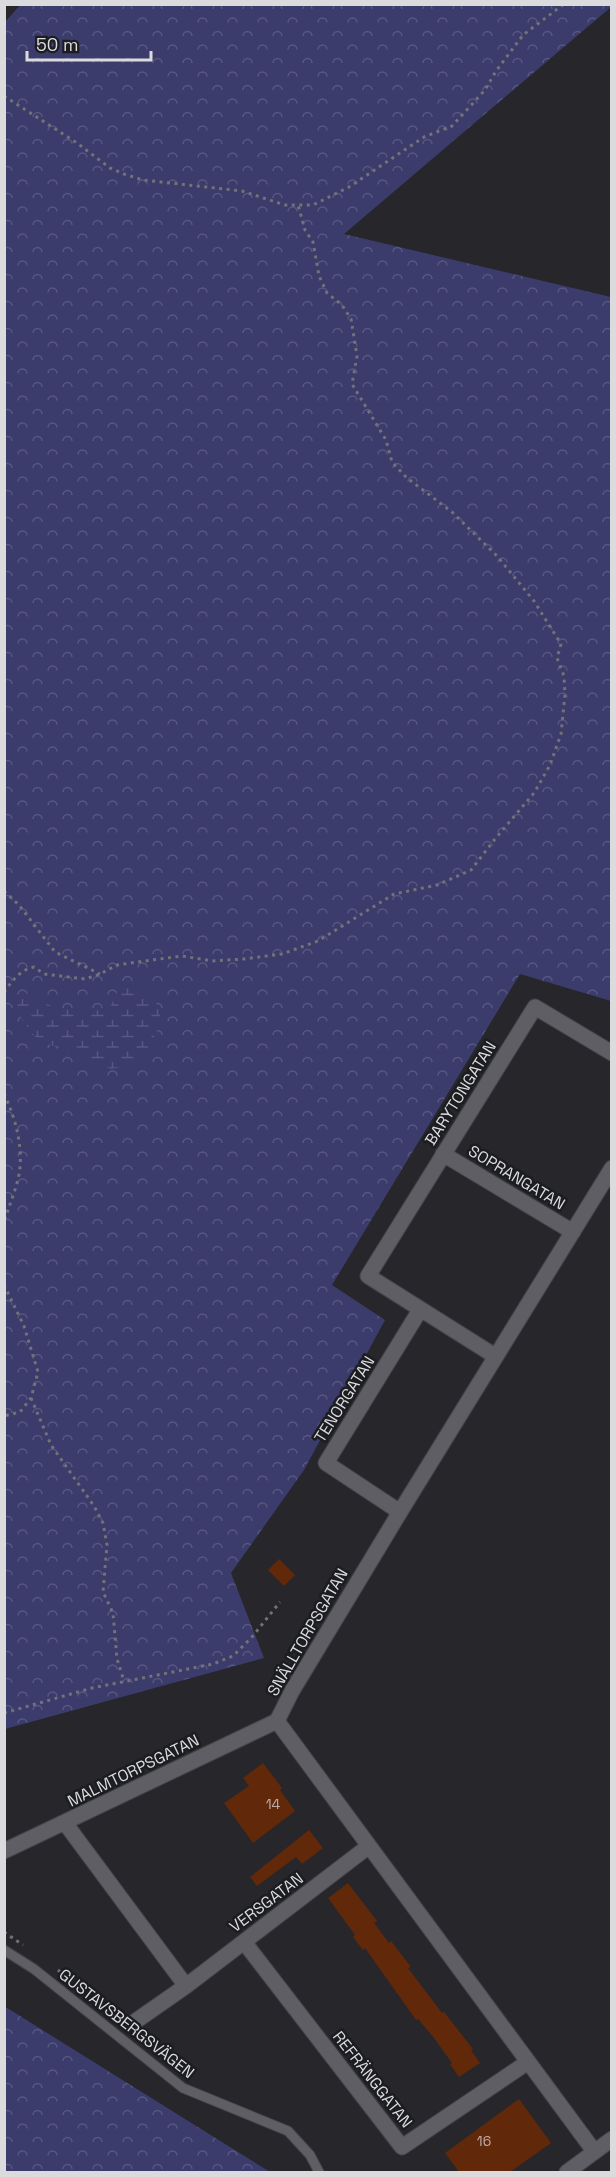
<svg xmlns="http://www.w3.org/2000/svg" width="616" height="2177" viewBox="0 0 616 2177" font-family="'Space Grotesk',sans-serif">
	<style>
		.forest { fill: url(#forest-crowns) }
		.wetland { fill: url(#wetland-marsh) }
		.building { fill: #62280a }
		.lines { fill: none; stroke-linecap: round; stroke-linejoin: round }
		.service-casing { stroke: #444448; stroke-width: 11 }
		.minor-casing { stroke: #444448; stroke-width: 17 }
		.path { stroke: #727277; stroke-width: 3; stroke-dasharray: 3 4.5; stroke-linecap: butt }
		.service { stroke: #5e5e64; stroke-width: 9 }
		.minor { stroke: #5e5e64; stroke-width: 15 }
		.labels { text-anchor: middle; stroke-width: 5; stroke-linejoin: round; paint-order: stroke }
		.number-label { font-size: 14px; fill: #bdaea9 }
		.street-label { font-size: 16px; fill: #dbdbde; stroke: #1c1d21 }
	</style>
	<defs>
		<pattern id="forest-crowns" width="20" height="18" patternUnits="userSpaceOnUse" patternTransform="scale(1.5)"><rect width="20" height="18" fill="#3b3b6c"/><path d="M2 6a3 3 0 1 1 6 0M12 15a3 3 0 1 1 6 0" fill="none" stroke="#575781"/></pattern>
		<pattern id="wetland-marsh" width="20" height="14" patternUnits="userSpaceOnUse" patternTransform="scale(1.5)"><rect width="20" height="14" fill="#3b3b6c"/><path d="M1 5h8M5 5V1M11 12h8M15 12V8" fill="none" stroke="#575781"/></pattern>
	</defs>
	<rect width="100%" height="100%" fill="#26262b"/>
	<path class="forest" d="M21 4 611 5V7L344 234 611 297V1001L520 974 332 1285 385 1320 304 1470 231 1573 264 1658 5 1729V22Z
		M4 2006 270 2172H5Z"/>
	<path class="wetland" d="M143 985 158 1006 162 1022 144 1055 127 1066 111 1069 38 1040 22 1020 17 1002 23 993C35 995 43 1003 54 1007 73 1012 90 1011 109 1010L119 988Z"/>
	<path class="building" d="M279 1559 295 1575 284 1586 268 1570Z
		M263 1763 282 1788 280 1790 295 1811 253 1843 224 1803 249 1786 243 1778Z
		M309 1830 323 1848 302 1864 296 1857 257 1886 250 1877Z
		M348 1883 377 1921 374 1923 389 1943 391 1941 411 1967 408 1968 442 2013 444 2012 473 2049 471 2050 480 2063 459 2077 450 2064 452 2063 434 2038 418 2019 416 2020 365 1948 363 1950 353 1937 355 1935 328 1898Z
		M519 2099 551 2143 510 2172H459L445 2153Z"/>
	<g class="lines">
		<defs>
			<path id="service" d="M4 1950 34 1969 183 2088 288 2131 310 2155 319 2172"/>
			<path id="minor" d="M443 1154 573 1232
				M495 1356 368 1276 535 1007 612 1053
				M400 1512 326 1463 420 1310
				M277 1721 292 1691 400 1512 612 1168
				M277 1721 594 2151
				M65 1823 186 1986
				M4 1851 277 1721
				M244 1942 402 2147 528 2062
				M130 2025 186 1986 369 1846
				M567 2172 612 2139"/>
		</defs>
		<use href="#service" class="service-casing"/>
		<use href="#minor" class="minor-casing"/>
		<path class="path" d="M4 96 77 143 110 168 124 174 143 180 242 191 285 205H313L349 187 424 137 452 126 485 90 496 71 523 35 564 4
			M4 891 19 905 55 952 100 974
			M4 992C12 981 20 970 34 967L44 974 85 979 100 974 117 965 152 960 182 956 212 961 244 959 282 954 318 941 394 894 437 885 471 870 495 839 534 793 550 765 561 734 565 694 564 676 557 658 561 644 534 601 497 556 452 512 407 478 392 462 386 440 352 384 357 356 351 319 342 305 327 293 319 276 313 242 305 230 298 205
			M4 1094C15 1117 22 1142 20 1168 18 1186 9 1205 4 1222
			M4 1285 24 1326 38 1372 31 1398 20 1412 4 1416
			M31 1398 51 1445 94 1506 103 1523 107 1545 103 1592 113 1613 117 1659 124 1681
			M4 1713 92 1688 213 1664 233 1656 252 1637 280 1602
			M4 1932 23 1945
			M58 1970 119 2017
			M140 2034 153 2046"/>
		<use href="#service" class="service"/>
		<use href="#minor" class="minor"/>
	</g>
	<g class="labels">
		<g class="number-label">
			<text x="273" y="1809">14</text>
			<text x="484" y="2146">16</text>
		</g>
		<g class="street-label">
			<text transform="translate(460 1093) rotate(-58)" y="6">BARYTONGATAN</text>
			<text transform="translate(517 1177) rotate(31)" y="6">SOPRANGATAN</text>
			<text transform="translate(344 1399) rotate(-58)" y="6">TENORGATAN</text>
			<text transform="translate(307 1632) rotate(-60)" y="6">SNÄLLTORPSGATAN</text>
			<text transform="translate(133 1770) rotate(-26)" y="6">MALMTORPSGATAN</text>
			<text transform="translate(266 1902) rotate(-37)" y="6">VERSGATAN</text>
			<text transform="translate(127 2023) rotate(38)" y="6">GUSTAVSBERGSVÄGEN</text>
			<text transform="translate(373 2079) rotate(52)" y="6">REFRÄNGGATAN</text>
		</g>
	</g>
	<rect width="616" height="2177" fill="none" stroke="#dbdbde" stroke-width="12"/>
	<path d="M27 51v9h124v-9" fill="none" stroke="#dbdbde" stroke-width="3"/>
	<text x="36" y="51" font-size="18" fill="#dbdbde" stroke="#1c1d21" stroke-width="4.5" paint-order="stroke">50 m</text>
</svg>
